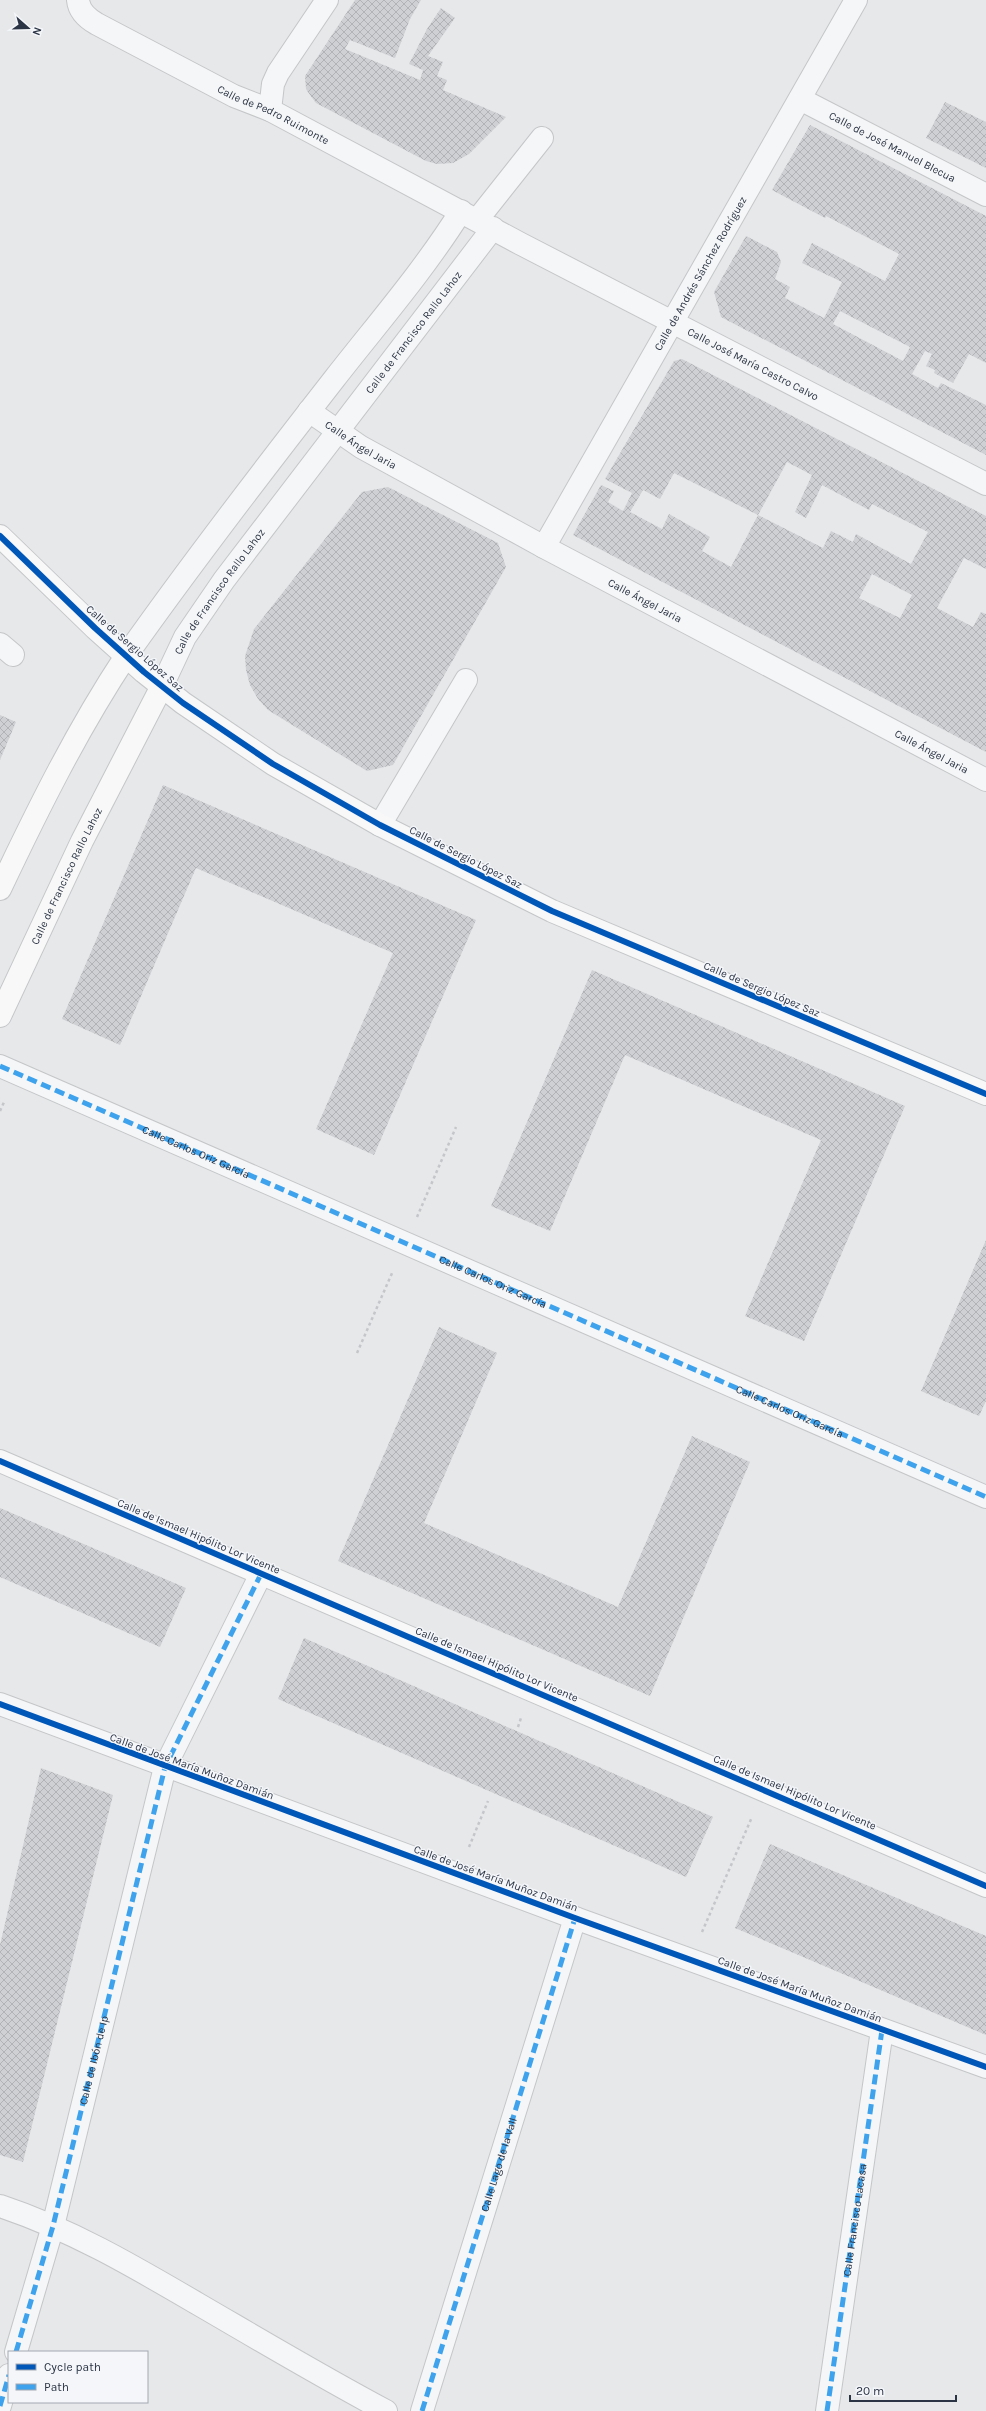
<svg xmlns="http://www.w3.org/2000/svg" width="986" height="2411" viewBox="0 0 986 2411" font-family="Karla,sans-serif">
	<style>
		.building { fill: url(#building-cross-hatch); fill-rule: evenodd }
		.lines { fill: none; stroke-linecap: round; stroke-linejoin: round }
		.street-casing { stroke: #c4c6c8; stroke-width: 24 }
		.secondary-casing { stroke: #c4c6c8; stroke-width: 24 }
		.path { stroke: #c5c6ca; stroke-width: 2.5; stroke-dasharray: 3 3; stroke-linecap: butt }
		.street { stroke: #f5f6f7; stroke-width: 22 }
		.secondary { stroke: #f8f8f8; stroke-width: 22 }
		.quiet { stroke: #3ea3ec; stroke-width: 5; stroke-dasharray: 10 5; stroke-linecap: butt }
		.cycleway-casing { stroke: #f4f6f9; stroke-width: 8 }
		.cycleway { stroke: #0057b8; stroke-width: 6 }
		.labels { text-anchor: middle; stroke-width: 3; stroke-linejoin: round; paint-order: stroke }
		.street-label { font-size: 11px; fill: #2b3445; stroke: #f4f6f9 }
	</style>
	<defs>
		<pattern id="building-cross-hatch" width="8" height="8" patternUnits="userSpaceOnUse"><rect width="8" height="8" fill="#ced0d3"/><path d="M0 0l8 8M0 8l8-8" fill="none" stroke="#b1b3b6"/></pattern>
	</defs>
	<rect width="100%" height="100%" fill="#e6e8ea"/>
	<path class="building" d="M355 0H421L410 19 395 58 350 40 345 49 420 80 423 70 409 64 427 29 441 8 455 18 428 56 443 62 437 76 447 80 443 90 506 117 469 154 453 163 437 164 426 161 316 103 310 95 306 89 305 76Z
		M945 102 986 122V168L926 138Z
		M810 125 986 216V363L969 354 953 383 934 373 935 370 926 366 932 354 925 351 912 374 938 388 941 383 986 405V455L721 317 714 292 746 236 777 252 781 262 775 279 790 287 785 298 824 318 842 282 802 263 812 243 885 281 899 254 826 216 825 218 772 190ZM840 311 910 347 903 361 833 324Z
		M682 359 986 516V569L964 558 937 608 973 627 981 612 986 614V752L573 535 601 485 614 491 608 502 623 511 632 493 605 479 674 361ZM787 462 812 475 795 512 806 518 822 485 869 510 872 504 928 532 911 564 856 534 853 542 831 531 823 548 758 515 731 567 702 551 710 537 669 514 662 529 630 512 643 490 660 499 674 473 758 515ZM872 574 912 595 900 618 859 598Z
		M388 487 498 543 506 567 393 765 367 771 268 710 258 699 250 685 246 670 245 656 254 629 362 492Z
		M0 715 16 722 0 760Z
		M163 785 476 920 374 1155 316 1129 393 953 196 868 120 1045 62 1019Z
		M592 970 905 1106 804 1341 745 1316 821 1140 625 1055 550 1231 491 1206Z
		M986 1240V1401L979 1416 921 1391Z
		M439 1327 497 1353 424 1523 618 1607 692 1436 750 1462 650 1696 338 1561Z
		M0 1508 186 1588 160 1647 0 1577Z
		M304 1638 713 1817 686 1877 278 1699Z
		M41 1768 113 1795 23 2162 0 2155V1945Z
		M770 1844 986 1936V2035L735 1928Z"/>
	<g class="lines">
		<defs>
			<g id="street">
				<path id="s1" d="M78 0C79 11 88 19 97 24L234 96 270 110 521 244 986 484"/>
				<path id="s2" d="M800 99 986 195"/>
				<path d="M270 110 273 84 278 73 327 0"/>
				<path d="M477 220 542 138"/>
				<path id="s3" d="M309 411 361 447 544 547 986 780"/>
				<path id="s4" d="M544 547 856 0"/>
				<path d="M0 644 13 655"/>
				<path d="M126 656C193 561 264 469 335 378 378 323 424 270 461 211"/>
				<path id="s5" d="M162 686 185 637 224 580 493 228"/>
				<path d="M380 825 466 680"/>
				<path id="s6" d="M0 1066 986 1497"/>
				<path d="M0 1704 575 1918 986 2067"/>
				<path d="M0 2206C72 2230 133 2266 198 2304 260 2340 322 2377 386 2411"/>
				<path id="s7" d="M16 2352 53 2226 165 1767 261 1574"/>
				<path d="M0 2406 9 2375"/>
				<path id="s8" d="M422 2411 575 1918"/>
				<path id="s9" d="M827 2411 882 2030"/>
			</g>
			<g id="secondary">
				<path d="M0 536 95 628 144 672 183 703 273 764 380 825 552 911 986 1094"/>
				<path d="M0 889C38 809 77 730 126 656"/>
				<path id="s10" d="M0 1016 82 841 162 686"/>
				<path d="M0 1461 986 1886"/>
			</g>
		</defs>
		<use href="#street" class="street-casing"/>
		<use href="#secondary" class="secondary-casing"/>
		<path class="path" d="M0 1111 5 1100
			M417 1217 456 1127
			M357 1353 393 1271
			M518 1727 521 1718
			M469 1847 488 1801
			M702 1932 752 1817"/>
		<use href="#street" class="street"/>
		<use href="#secondary" class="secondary"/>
		<path class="quiet" d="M0 1066 986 1497
			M16 2352 53 2226 165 1767 261 1574
			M0 2406 9 2375
			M422 2411 575 1918
			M827 2411 882 2030"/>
		<defs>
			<path id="cycleway" d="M0 536 95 628 144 672 183 703 273 764 380 825 552 911 986 1094
				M0 1461 986 1886
				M0 1704 575 1918 986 2067"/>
		</defs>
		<use href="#cycleway" class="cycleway-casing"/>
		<use href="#cycleway" class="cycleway"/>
	</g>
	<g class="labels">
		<g class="street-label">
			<text dy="4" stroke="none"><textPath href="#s1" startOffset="230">Calle de Pedro Ruimonte</textPath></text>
			<text dy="4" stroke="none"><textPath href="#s2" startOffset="104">Calle de José Manuel Blecua</textPath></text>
			<text dy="4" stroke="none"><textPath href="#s4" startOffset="315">Calle de Andrés Sánchez Rodríguez</textPath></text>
			<text dy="4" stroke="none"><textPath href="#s5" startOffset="435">Calle de Francisco Rallo Lahoz</textPath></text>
			<text dy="4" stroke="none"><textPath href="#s1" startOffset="771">Calle José María Castro Calvo</textPath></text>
			<text dy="4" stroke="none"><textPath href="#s3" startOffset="62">Calle Ángel Jaria</textPath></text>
			<text dy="4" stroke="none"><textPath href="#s5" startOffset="111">Calle de Francisco Rallo Lahoz</textPath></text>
			<text dy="4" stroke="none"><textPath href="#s3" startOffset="386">Calle Ángel Jaria</textPath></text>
			<text transform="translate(135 648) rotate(41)" y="4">Calle de Sergio López Saz</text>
			<text dy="4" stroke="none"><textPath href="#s3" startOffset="710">Calle Ángel Jaria</textPath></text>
			<text transform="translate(466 857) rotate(27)" y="4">Calle de Sergio López Saz</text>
			<text dy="4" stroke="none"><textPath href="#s10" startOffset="155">Calle de Francisco Rallo Lahoz</textPath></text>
			<text transform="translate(762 989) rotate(23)" y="4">Calle de Sergio López Saz</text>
			<text dy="4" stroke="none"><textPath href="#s6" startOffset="214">Calle Carlos Oriz García</textPath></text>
			<text dy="4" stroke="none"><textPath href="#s6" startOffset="538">Calle Carlos Oriz García</textPath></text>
			<text dy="4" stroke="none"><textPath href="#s6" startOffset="862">Calle Carlos Oriz García</textPath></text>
			<text transform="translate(199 1536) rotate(23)" y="4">Calle de Ismael Hipólito Lor Vicente</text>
			<text transform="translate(497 1664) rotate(23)" y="4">Calle de Ismael Hipólito Lor Vicente</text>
			<text transform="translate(192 1766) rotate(20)" y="4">Calle de José María Muñoz Damián</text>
			<text transform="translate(795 1792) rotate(23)" y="4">Calle de Ismael Hipólito Lor Vicente</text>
			<text transform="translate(496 1878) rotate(20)" y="4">Calle de José María Muñoz Damián</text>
			<text transform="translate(800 1989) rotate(20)" y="4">Calle de José María Muñoz Damián</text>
			<text dy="4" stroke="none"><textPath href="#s7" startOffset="302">Calle de Ibón de Ip</textPath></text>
			<text dy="4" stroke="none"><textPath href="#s8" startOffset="258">Calle Lago de la Vall</textPath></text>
			<text dy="4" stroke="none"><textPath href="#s9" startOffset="193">Calle Francisco Lacasa</textPath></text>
		</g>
	</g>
	<rect x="8" y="2351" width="140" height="52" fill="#f4f6f9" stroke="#a4a8b1"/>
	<rect x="16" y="2364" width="20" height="6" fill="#0057b8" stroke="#a4a8b1"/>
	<text x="44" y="2371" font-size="12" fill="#2b3445">Cycle path</text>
	<rect x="16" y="2384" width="20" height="6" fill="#3ea3ec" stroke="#a4a8b1"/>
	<text x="44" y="2391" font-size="12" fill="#2b3445">Path</text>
	<g transform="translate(28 28) rotate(110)" stroke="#f4f6f9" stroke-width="3" paint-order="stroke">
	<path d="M0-3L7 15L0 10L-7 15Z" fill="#2b3445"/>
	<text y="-6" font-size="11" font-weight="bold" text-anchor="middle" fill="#2b3445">N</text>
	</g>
	<path d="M850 2395v6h106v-6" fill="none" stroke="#2b3445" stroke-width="2"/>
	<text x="856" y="2395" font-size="12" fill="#2b3445" stroke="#f4f6f9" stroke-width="3" paint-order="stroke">20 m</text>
</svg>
